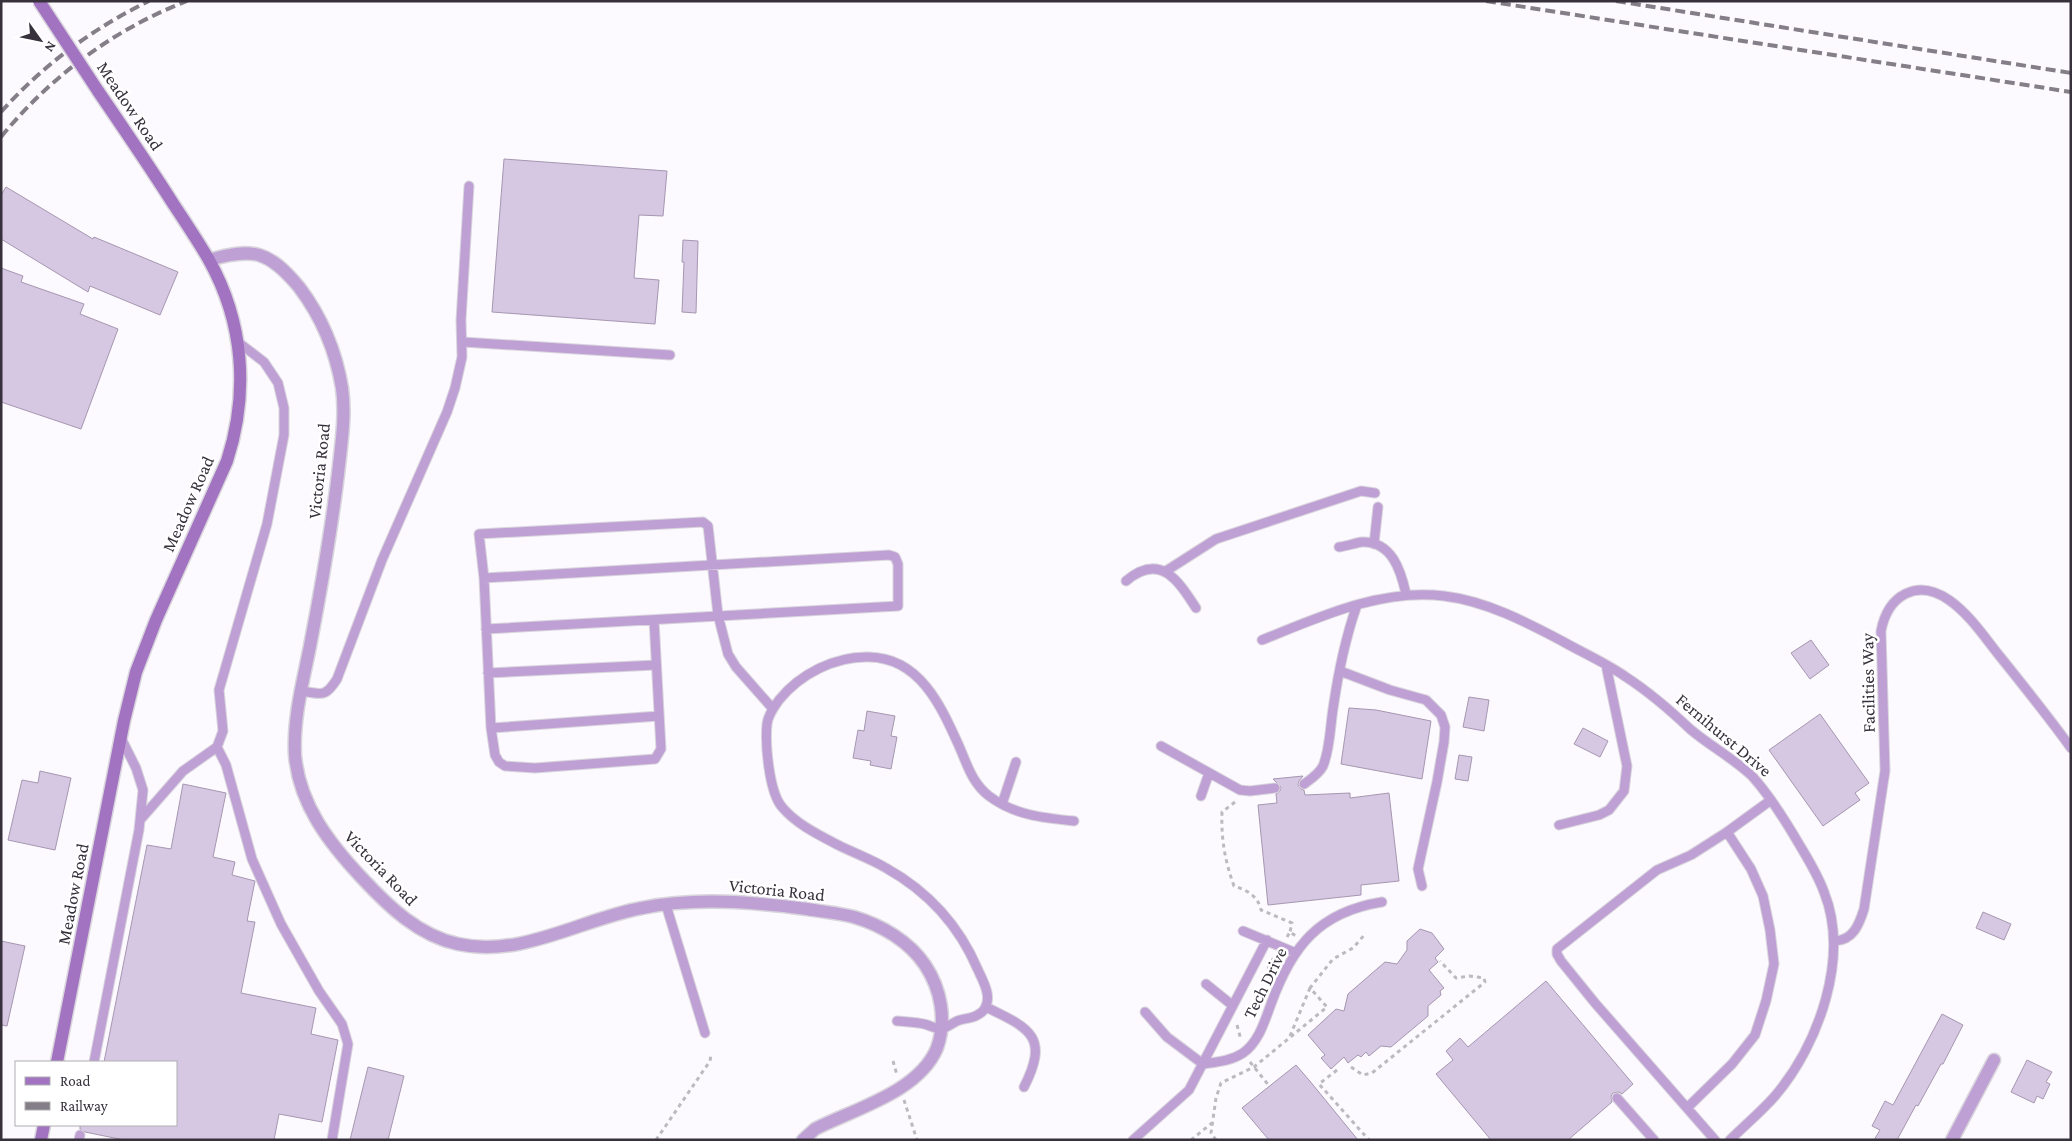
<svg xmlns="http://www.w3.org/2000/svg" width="2072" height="1141" viewBox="0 0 2072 1141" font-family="'Crimson Pro',serif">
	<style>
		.building { fill: #d6c7e2; stroke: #a597b0 }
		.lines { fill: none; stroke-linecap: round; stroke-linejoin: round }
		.service-casing { stroke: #d9d5dc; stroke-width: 11 }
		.minor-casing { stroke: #d9d5dc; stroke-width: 15 }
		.tertiary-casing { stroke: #d9d5dc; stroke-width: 15 }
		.secondary-casing { stroke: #d9d5dc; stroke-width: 15 }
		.path { stroke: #bdb9c1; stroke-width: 3; stroke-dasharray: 4 4; stroke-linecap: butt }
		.service { stroke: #bfa0d5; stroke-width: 9 }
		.minor { stroke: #bfa0d5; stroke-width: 12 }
		.tertiary { stroke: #bfa0d5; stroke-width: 12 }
		.secondary { stroke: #a273c1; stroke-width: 12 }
		.rail { stroke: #837e87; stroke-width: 4; stroke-dasharray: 10 5; stroke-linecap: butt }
		.secondary-bridge-casing { stroke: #d9d5dc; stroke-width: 15; stroke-linecap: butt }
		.secondary-bridge { stroke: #a273c1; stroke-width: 12 }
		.labels { text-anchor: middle; stroke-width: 5; stroke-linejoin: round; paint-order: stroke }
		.street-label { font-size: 18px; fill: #37313c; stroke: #fff }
	</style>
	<rect width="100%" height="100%" fill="#fcf9ff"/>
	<path class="building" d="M504 159 667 171 663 216 639 215 634 278 659 280 655 324 492 312Z
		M6 187 93 239 94 237 178 272 160 315 90 286 88 292 1 239V195Z
		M683 240 698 241 696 313 682 312 684 262H682Z
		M1 268 23 276 21 282 84 304 80 314 118 329 81 429 1 402Z
		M1811 640 1829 665 1810 679 1791 653Z
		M1469 697 1489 700 1484 731 1463 727Z
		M1349 708 1376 710 1431 721 1422 779 1341 764Z
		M867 711 895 716 891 736 897 737 891 769 870 765 871 761 853 758 858 730 864 731Z
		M1820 714 1869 783 1855 793 1860 800 1823 826 1769 750Z
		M1583 728 1608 741 1600 757 1574 744Z
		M1459 755 1472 757 1468 781 1455 779Z
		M40 771 71 778 55 850 8 840 22 780 38 783Z
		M1303 776 1299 781 1298 785 1301 789 1304 790 1305 795 1350 793V798L1389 793 1399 881 1361 885V895L1268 905 1258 805 1277 803 1276 794 1280 791 1281 787 1273 779Z
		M183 784 226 793 213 857 235 862 232 875 255 881 247 921 255 922 241 993 316 1008 311 1034 338 1040 322 1122 279 1114 274 1140H124L85 1132 80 1129V1125H176V1062H104L147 845 171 849Z
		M1983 912 2011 924 2004 940 1976 928Z
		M1420 929 1432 933 1444 949 1435 958 1438 962 1429 970 1444 988 1440 991 1441 995 1428 1006V1016L1391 1047 1381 1046 1369 1056 1366 1052 1361 1057 1358 1055 1348 1063 1344 1057 1331 1069 1321 1058 1325 1055 1308 1035 1336 1009 1344 1011 1348 994 1385 962 1397 964 1407 950V941Z
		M1 941 25 946 7 1026 1 1025Z
		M1546 981 1633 1084 1622 1094 1619 1092 1613 1093 1611 1096 1612 1102 1568 1140H1491L1436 1074 1453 1060 1446 1051 1460 1038 1468 1047Z
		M1942 1014 1963 1025 1943 1064H1941L1918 1106 1916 1105 1897 1140H1874L1880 1130 1872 1126 1885 1101 1893 1105Z
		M2027 1060 2052 1072 2046 1082 2050 1084 2043 1099 2037 1096 2034 1103 2011 1092Z
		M1296 1065 1309 1080 1358 1140H1269L1242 1108Z
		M368 1067 404 1076 388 1140H350Z"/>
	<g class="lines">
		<defs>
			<path id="service" d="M238 342 264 362 278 383 284 408V435L267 524 219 690 223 731 217 747 226 765 252 859 281 924 319 991 342 1024 348 1044 332 1140
				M463 342 670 355
				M1374 544 1378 507
				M1339 547C1347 546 1355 543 1362 542 1392 541 1401 571 1406 594
				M1166 571 1216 539 1361 491 1375 493
				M484 578 889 555 895 557 898 564V606L486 629
				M1126 581C1160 552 1178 580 1196 608
				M654 620 661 749 655 759 535 768 505 766 499 762 495 755 491 728 484 578 479 534 703 522 708 526 718 615 728 654 736 667 773 709
				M1262 640C1319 617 1382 588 1444 596 1486 601 1526 622 1562 641 1583 653 1606 663 1626 677 1649 692 1670 710 1690 729 1710 746 1733 758 1752 776 1771 797 1785 820 1799 844 1808 859 1818 875 1824 892 1850 957 1819 1044 1775 1096 1762 1111 1745 1125 1730 1140
				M1340 671 1390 690 1426 700 1441 715 1445 727 1444 742 1437 782 1418 869 1422 886
				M488 673 656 665
				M301 691C322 694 325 698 337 679L382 560 447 412 455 388 462 357 461 320 469 186
				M491 728 659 716
				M1161 746 1240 790 1250 791 1275 788
				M1304 784C1311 779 1319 774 1323 766 1330 749 1330 728 1333 709 1338 674 1345 639 1357 605
				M1201 796 1209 773
				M1002 804 1016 762
				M140 820 183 771 217 747
				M1559 825 1599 815 1609 810 1624 791 1627 766 1606 665
				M666 905 705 1033
				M1243 931 1296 953
				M1835 941C1853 940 1859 925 1864 909L1885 771 1881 631C1888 595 1917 578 1949 600 1969 614 1983 635 1998 654 2023 685 2048 716 2071 748
				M1206 984 1232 1005
				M986 1007C1029 1028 1050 1036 1024 1087
				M1145 1012 1167 1037 1203 1064
				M897 1021C906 1022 915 1022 924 1024 929 1025 936 1029 941 1029 946 1028 953 1023 957 1021 964 1018 973 1019 979 1014 981 1013 984 1010 985 1008 992 996 983 981 978 970 959 925 929 892 886 868 871 859 854 853 838 845 819 835 796 824 782 807 769 792 765 744 767 724 768 715 774 707 779 700 800 674 835 656 869 657 920 658 941 706 959 746 967 764 972 783 989 796 1014 815 1043 818 1074 821
				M94 1062 139 830 143 790 136 768 121 738
				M1203 1064C1217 1062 1231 1061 1243 1053 1259 1042 1265 1020 1271 1004 1292 946 1319 912 1382 902
				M1617 1098 1654 1140
				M1687 1108 1732 1064 1755 1035 1766 1001 1774 964 1770 930 1763 896 1751 869 1727 832
				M79 1140 80 1135
				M1133 1140 1189 1090 1267 940
				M1715 1140 1595 1003 1561 961 1557 954V949L1657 870 1691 855 1727 832 1771 800"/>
			<path id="minor" d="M1952 1140 1994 1060"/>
			<path id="tertiary" d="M209 260C253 247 269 251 299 287 321 316 336 352 342 388 346 416 341 446 338 474 331 532 321 589 310 646 303 682 293 718 295 755 299 804 329 843 362 878 388 906 419 936 458 944 522 958 581 919 642 908 696 897 753 902 807 909 823 912 839 913 854 917 881 925 909 941 925 965 941 989 947 1020 937 1048 919 1092 854 1109 815 1129L803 1140"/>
			<path id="secondary" d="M57 1062 124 721 136 672 156 620 227 461C249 393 244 323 209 260 198 241 186 223 174 205 150 167 124 129 98 91
				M41 1140 44 1125"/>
		</defs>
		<use href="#service" class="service-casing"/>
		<use href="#minor" class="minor-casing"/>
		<use href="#tertiary" class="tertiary-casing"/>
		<use href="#secondary" class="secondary-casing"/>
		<path class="path" d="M1235 802 1222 812C1221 839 1225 861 1234 886 1247 890 1258 896 1261 910L1292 923 1290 932
			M1287 937 1290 932 1296 936
			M1268 969 1274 957
			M1237 1025 1241 1040
			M1290 1036 1310 988
			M893 1061 897 1075
			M1250 1062 1270 1087
			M1351 1067 1363 1075 1372 1073 1485 982 1484 978 1469 976 1456 978 1440 961
			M1337 1070 1319 1084 1369 1140
			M904 1100 917 1140
			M656 1140 710 1061 711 1055
			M1191 1140 1212 1123
			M1216 1140 1211 1133 1216 1098 1221 1083 1254 1067 1327 1007 1310 988 1333 959 1353 948 1366 933"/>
		<use href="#service" class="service"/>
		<use href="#minor" class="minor"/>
		<use href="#tertiary" class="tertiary"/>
		<use href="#secondary" class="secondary"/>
		<path class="rail" d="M1486 1 2071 92
			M1616 1 2071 73
			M1 112C43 65 92 29 149 1
			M1 137C50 77 114 29 187 1"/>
		<defs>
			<path id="secondary-bridge" d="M39 1 98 91"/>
		</defs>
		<use href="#secondary-bridge" class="secondary-bridge-casing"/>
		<use href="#secondary-bridge" class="secondary-bridge"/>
	</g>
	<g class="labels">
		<g class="street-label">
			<text transform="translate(130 106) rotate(56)" y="6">Meadow Road</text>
			<text transform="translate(319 471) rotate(-84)" y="6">Victoria Road</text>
			<text transform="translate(188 504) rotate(-66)" y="6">Meadow Road</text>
			<text transform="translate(1868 683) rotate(-91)" y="6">Facilities Way</text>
			<text transform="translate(1724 735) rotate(40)" y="6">Fernihurst Drive</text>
			<text transform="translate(381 868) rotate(46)" y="6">Victoria Road</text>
			<text transform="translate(777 890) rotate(6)" y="6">Victoria Road</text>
			<text transform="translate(73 894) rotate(-79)" y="6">Meadow Road</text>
			<text transform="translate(1265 983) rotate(-64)" y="6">Tech Drive</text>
		</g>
	</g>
	<rect width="2072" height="1141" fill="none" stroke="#37313c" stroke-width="5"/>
	<rect x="15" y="1061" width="162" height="65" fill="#ffffff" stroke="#afadb1"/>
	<rect x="25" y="1077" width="25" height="8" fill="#a273c1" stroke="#afadb1"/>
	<text x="60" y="1086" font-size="15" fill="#37313c">Road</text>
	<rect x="25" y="1102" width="25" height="8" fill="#837e87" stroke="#afadb1"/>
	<text x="60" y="1111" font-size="15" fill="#37313c">Railway</text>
	<g transform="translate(40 40) rotate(123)" stroke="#ffffff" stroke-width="4" paint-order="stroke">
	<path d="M0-4L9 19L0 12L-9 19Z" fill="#37313c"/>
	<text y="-8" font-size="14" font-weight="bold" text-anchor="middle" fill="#37313c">N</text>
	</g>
</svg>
